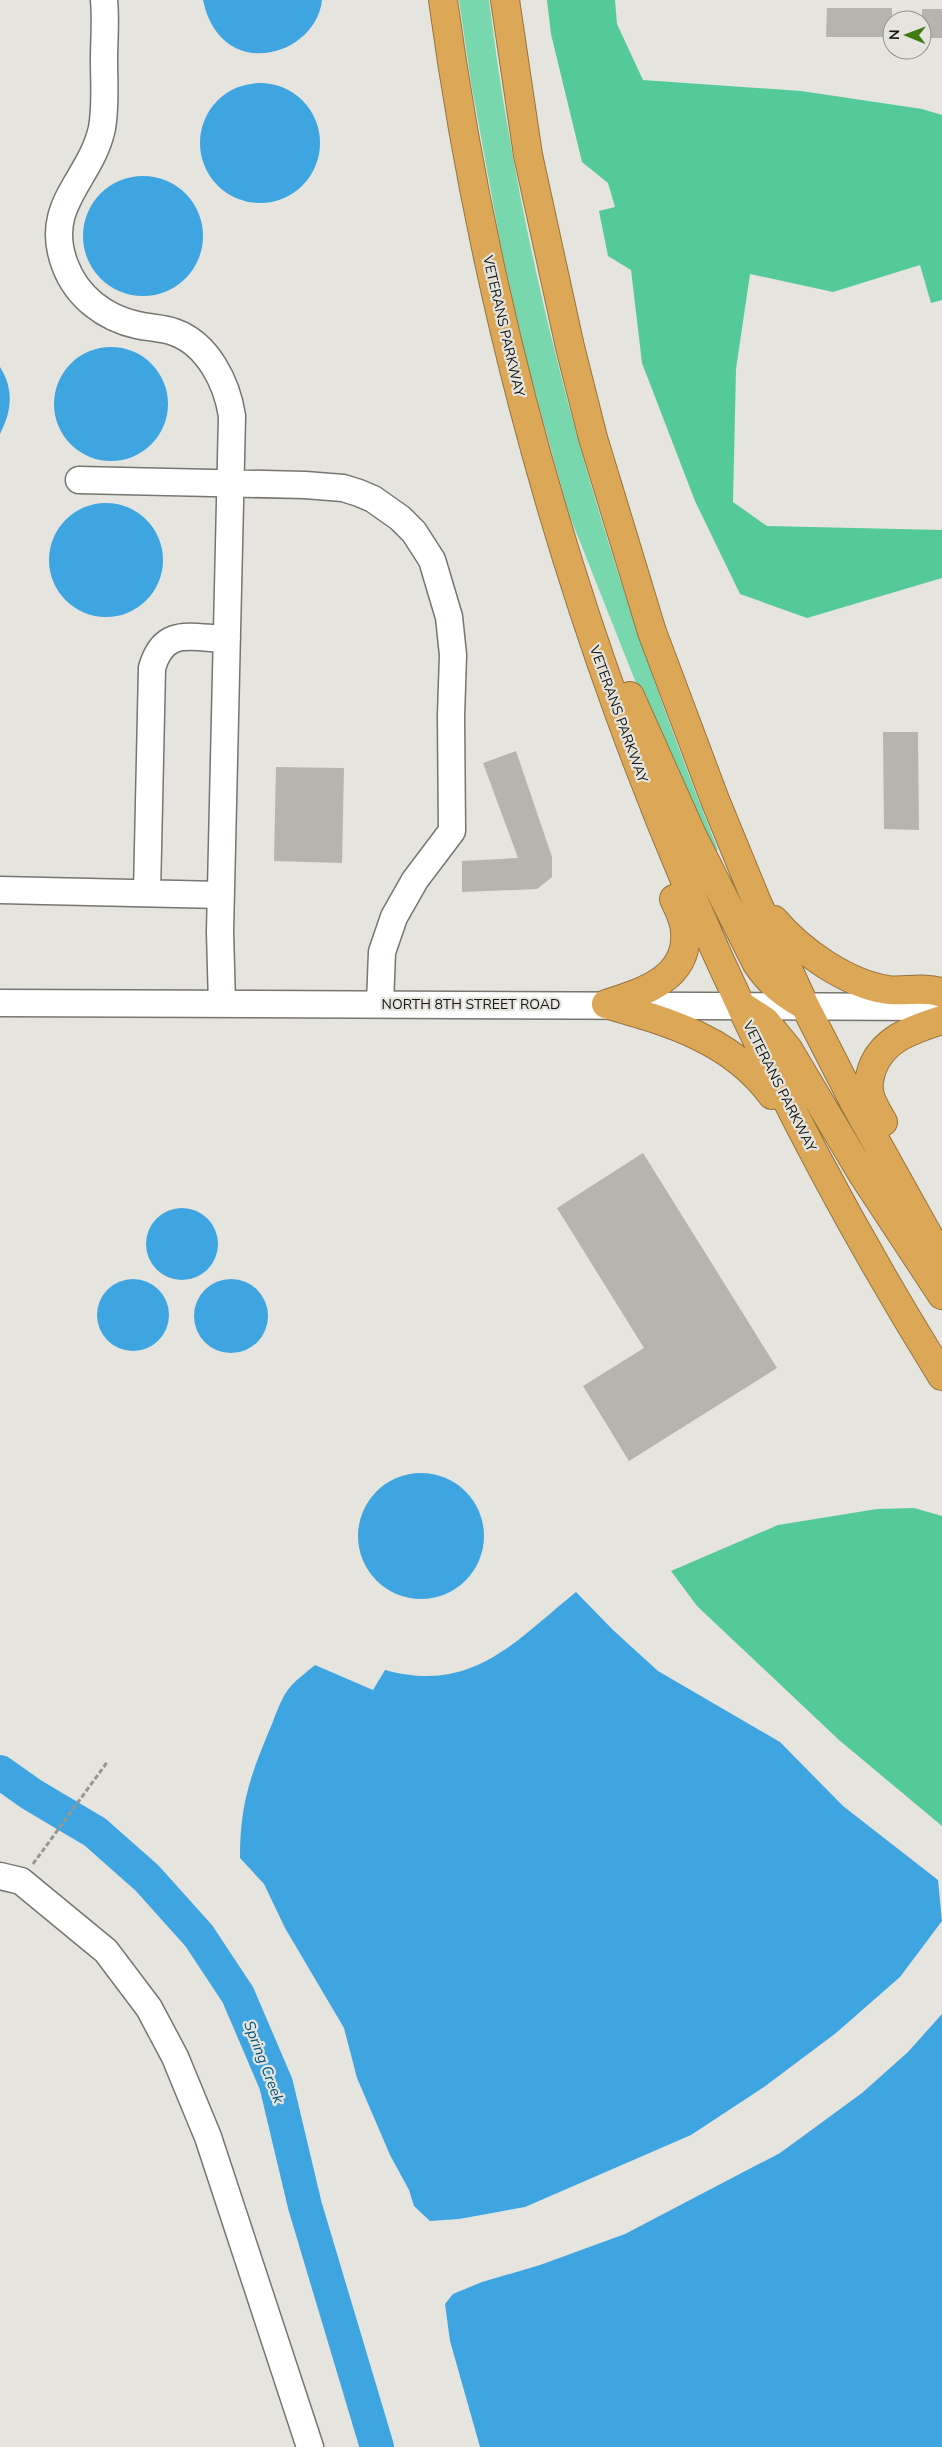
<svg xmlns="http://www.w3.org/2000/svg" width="942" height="2447" viewBox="0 0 942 2447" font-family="'Nunito Sans',sans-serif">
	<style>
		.green { fill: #78d7ac }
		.forest { fill: #54ca99 }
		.water { fill: #3ea5e1 }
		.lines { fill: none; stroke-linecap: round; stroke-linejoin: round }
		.river { stroke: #3ea5e1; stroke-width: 34 }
		.building { fill: #b5b4af }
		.minor-casing { stroke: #767570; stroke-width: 29 }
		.highway-casing { stroke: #96743f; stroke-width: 30 }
		.path { stroke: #979693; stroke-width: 3; stroke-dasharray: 5 2.5; stroke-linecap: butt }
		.minor { stroke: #fff; stroke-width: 26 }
		.highway { stroke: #dca756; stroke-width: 28 }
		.labels { text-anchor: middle; stroke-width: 4.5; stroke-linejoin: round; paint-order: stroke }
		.street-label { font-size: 14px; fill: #151513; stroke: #e5e4df }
		.water-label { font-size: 15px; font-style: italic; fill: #00537b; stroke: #e5e4df }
	</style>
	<rect width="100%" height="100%" fill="#e5e4df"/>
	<path class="green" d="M459 0H489C525 293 609 577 718 850L712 853 638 688 569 514 527 362 502 252 471 82Z"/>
	<path class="forest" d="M547 0H615L617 24 643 80 801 91 922 109 942 115V300L931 303 920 265 833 292 750 274 736 369 733 502 767 526 942 530V578L807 618 740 594 695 501 642 363 631 270 608 256 599 211 615 207 608 183 582 162 551 34Z
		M914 1508 942 1516V1826L839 1740 697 1606 671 1571 778 1525 877 1509Z"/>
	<path class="water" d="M203 0H322C317 47 252 73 219 35 210 24 206 13 203 0Z
		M200 143a60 60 0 1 1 120 0a60 60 0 1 1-120 0Z
		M83 236a60 60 0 1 1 120 0a60 60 0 1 1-120 0Z
		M54 404a57 57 0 1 1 114 0a57 57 0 1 1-114 0Z
		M0 367C14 389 12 411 0 434Z
		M49 560a57 57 0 1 1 114 0a57 57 0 1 1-114 0Z
		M146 1244a36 36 0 1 1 72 0a36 36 0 1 1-72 0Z
		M97 1315a36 36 0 1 1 72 0a36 36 0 1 1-72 0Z
		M194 1316a37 37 0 1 1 74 0a37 37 0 1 1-74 0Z
		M358 1536a63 63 0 1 1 126 0a63 63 0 1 1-126 0Z
		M576 1592 613 1630 658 1671 780 1742 843 1806 938 1880 942 1921 900 1977 836 2033 764 2087 691 2135 525 2207 459 2219 430 2221 414 2206 409 2190 390 2155 357 2078 344 2028 285 1928 264 1884 240 1858C240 1802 251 1774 272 1724 277 1711 282 1696 291 1686 298 1678 307 1672 315 1665L373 1690 385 1670C473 1694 514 1642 576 1592Z
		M942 2014V2447H480L450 2341 445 2304 453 2294 482 2282 540 2265 625 2234 780 2153 862 2093 908 2052Z"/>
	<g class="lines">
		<path class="river" d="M0 1772 31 1794 95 1832 147 1878 199 1936 238 1995 276 2084 305 2206 377 2447"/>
	</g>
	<path class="building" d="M827 8H892V37H826Z
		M922 9H942V38H922Z
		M883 732H918L919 830 884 829Z
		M516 751 552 857V877L537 889 462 892V861L518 858 483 763Z
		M276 767 344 768 342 863 274 861Z
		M643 1153 777 1368 629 1461 583 1386 644 1348 557 1208Z"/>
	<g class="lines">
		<defs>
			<path id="minor" d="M104 0C106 20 104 41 104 60 104 83 106 106 102 128 91 180 42 205 65 265 77 297 105 318 137 325 150 328 163 328 174 332 208 344 227 383 232 416L220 932 222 1004
				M79 480 305 485 343 488 359 493 373 499 400 518 414 532 432 560 449 617 453 655 451 716 452 831 415 880 394 917 382 952 380 1004
				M0 890 221 895
				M147 893 152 668C164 626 191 638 227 639
				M0 1003 942 1007
				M0 1876 21 1881 106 1951 149 2008 175 2057 208 2137 310 2447"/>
			<path id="highway" d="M443 0C510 491 681 956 942 1376
				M505 0 528 155 570 347 593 438 652 632 715 800 756 900 805 1006 854 1102 942 1260
				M630 696 692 835 757 964C769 982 785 995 804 1005
				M774 920C800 951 847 984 888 990 904 992 927 986 942 993
				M606 1004C641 993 689 979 685 932 685 921 679 910 674 899
				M606 1004C669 1022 732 1040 772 1095
				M742 1006 765 1021 788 1049 863 1175 942 1295
				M883 1122C879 1115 874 1107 871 1099 867 1088 869 1079 872 1069 883 1038 914 1029 942 1020"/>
		</defs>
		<use href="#minor" class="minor-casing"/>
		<use href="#highway" class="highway-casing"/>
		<path class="path" d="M33 1864 108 1761"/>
		<use href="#minor" class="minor"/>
		<use href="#highway" class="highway"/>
	</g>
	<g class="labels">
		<g class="street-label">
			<text transform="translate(504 326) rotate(77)" y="5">VETERANS PARKWAY</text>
			<text transform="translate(619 714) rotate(70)" y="5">VETERANS PARKWAY</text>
			<text x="471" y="1009">NORTH 8TH STREET ROAD</text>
			<text transform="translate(780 1086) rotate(63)" y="5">VETERANS PARKWAY</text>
		</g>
		<g class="water-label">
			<text transform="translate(264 2062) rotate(69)" y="5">Spring Creek</text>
		</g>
	</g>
	<g transform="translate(907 35) rotate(271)"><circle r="24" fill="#e5e4df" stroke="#92918d"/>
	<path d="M0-4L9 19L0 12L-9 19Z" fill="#417a10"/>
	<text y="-8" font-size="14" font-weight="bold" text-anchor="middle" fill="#151513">N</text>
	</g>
</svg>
